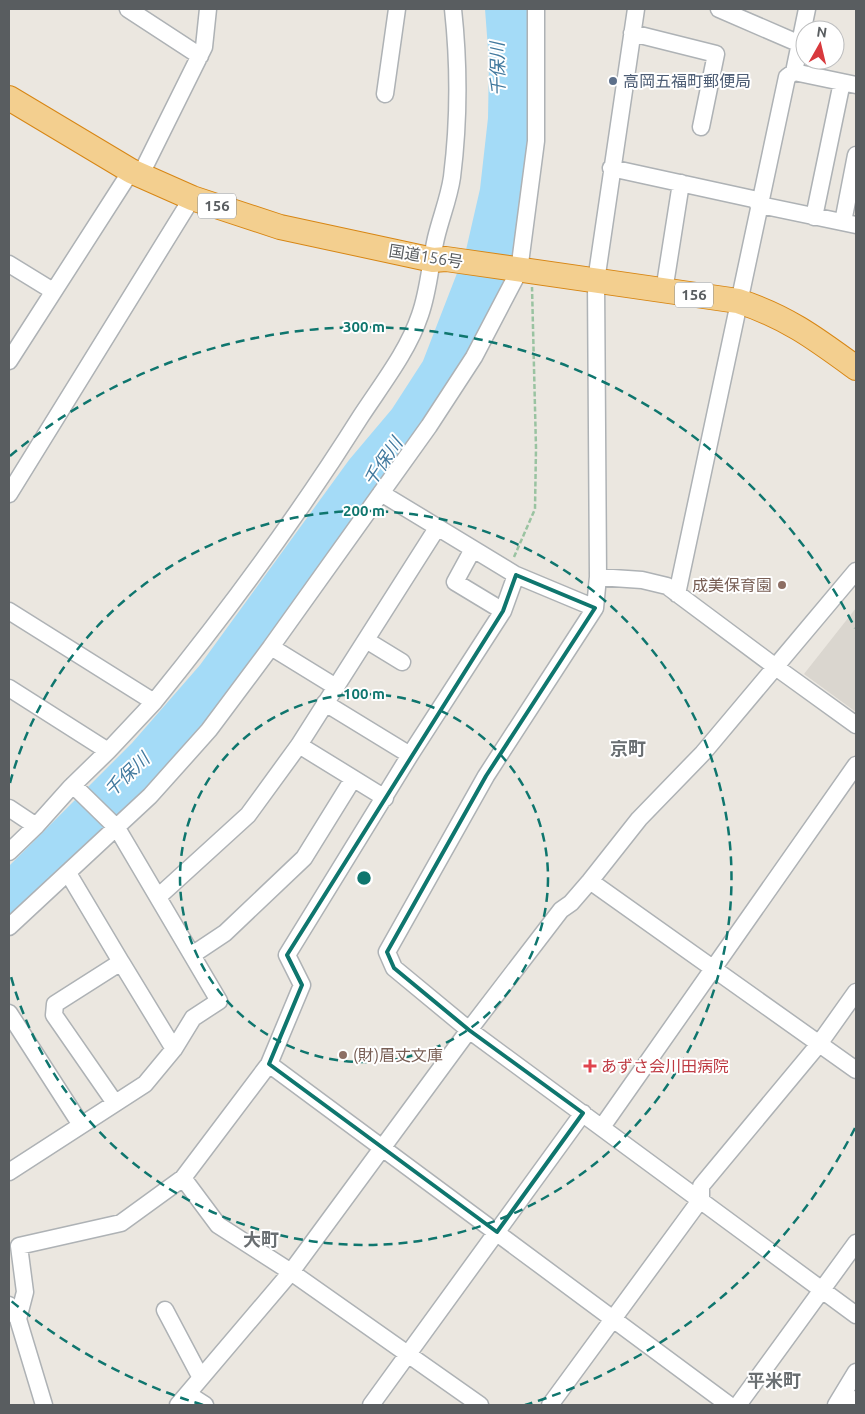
<svg xmlns="http://www.w3.org/2000/svg" width="865" height="1414" viewBox="0 0 865 1414" font-family="Ubuntu,'Noto Sans JP',sans-serif">
	<style>
		.education { fill: #dad6cf }
		.water { fill: #a4dbf7 }
		.lines { fill: none; stroke-linecap: round; stroke-linejoin: round }
		.minor-casing { stroke: #aeb2b5; stroke-width: 19 }
		.highway-casing { stroke: #d78614; stroke-width: 26 }
		.path { stroke: #9ac3a1; stroke-width: 2.5; stroke-dasharray: 5 2.5; stroke-linecap: butt }
		.minor { stroke: #fff; stroke-width: 16 }
		.highway { stroke: #f3cf8f; stroke-width: 24 }
		.marked { fill: none; stroke: #0f766e; stroke-width: 4; stroke-linejoin: round }
		.ring { fill: none; stroke: #0f766e; stroke-width: 2.5; stroke-dasharray: 9 6 }
		.service-dot { fill: #5c6f8a; stroke: #fff; stroke-width: 2 }
		.education-dot { fill: #8d6e63; stroke: #fff; stroke-width: 2 }
		.health-dot { fill: #e0444e; stroke: #fff; stroke-width: 2 }
		.labels { text-anchor: middle; stroke-width: 4; stroke-linejoin: round; paint-order: stroke }
		.shield { fill: #fff; stroke: #8b8e90; stroke-width: 1 }
		.shield-label { font-size: 15px; font-weight: bold; fill: #595d60 }
		.service-label { font-size: 16px; fill: #4e5e75; stroke: #fff; text-anchor: start }
		.street-label { font-size: 16px; fill: #595d60; stroke: #fff }
		.education-label { font-size: 16px; fill: #785e54; stroke: #fff; text-anchor: end }
		.health-label { font-size: 16px; fill: #be3a42; stroke: #fff; text-anchor: start }
		.water-label { font-size: 18px; font-style: italic; fill: #41799e; stroke: #fff }
		.neighbourhood-label { font-size: 18px; font-weight: bold; fill: #6a6f72; stroke: #fff }
		.centre { fill: #0f766e; stroke: #fff; stroke-width: 2.5 }
		.ring-label { font-size: 15px; text-anchor: middle; font-weight: bold; fill: #0f766e; stroke: #fff; stroke-width: 4; stroke-linejoin: round; paint-order: stroke }
	</style>
	<rect width="100%" height="100%" fill="#ebe7e0"/>
	<path class="education" d="M856 608V712L804 674Z"/>
	<path class="water" d="M485 9H527L532 31 534 71 520 256 470 359 222 705 122 815 9 921V866L132 743 200 665 349 460 392 409 423 361 466 250 480 189 488 118 489 62Z"/>
	<g class="lines">
		<defs>
			<path id="minor" d="M128 9 200 56
				M636 9 596 281 598 577 595 608 486 776 387 952 394 968 469 1030 856 1315
				M719 9 800 44
				M632 33 716 54 701 127
				M794 72 856 85
				M385 94 397 9
				M611 168 753 199 760 205 856 225
				M814 217 842 82
				M843 222 856 155
				M9 264 53 291
				M664 291 681 183
				M9 361 131 171 142 172 204 47 208 9
				M381 493 516 575 595 608
				M9 494 192 198
				M473 549 455 582 503 611
				M598 577 642 580 667 586 777 668 856 725
				M677 594 787 77 794 72 807 9
				M9 611 154 702 108 751
				M366 640 402 662
				M271 647 429 426 474 357 519 271 536 141V9
				M9 688 108 751 70 788 36 826
				M154 702C228 611 298 516 361 416 382 384 408 351 420 315 429 290 430 264 436 238 441 217 449 198 452 177 459 121 459 64 453 9
				M325 703 410 755
				M299 745 385 798
				M9 808 36 826 9 852
				M68 873 121 962
				M590 881 856 1070
				M158 897 248 815 299 745 437 528
				M9 927 150 796 209 730 271 647 336 687
				M192 955 225 933 304 858 353 779
				M9 1013 81 1125
				M269 1064 729 1405
				M115 1103 54 1015 55 1004 121 962 174 1049
				M602 1127 856 765
				M9 1172 145 1084 174 1049 193 1018 219 1001 117 828 73 785
				M183 1178 218 1225 291 1272 480 1405
				M9 1305 18 1319 44 1405
				M165 1310 201 1378
				M18 1319 25 1292 19 1246 121 1223 183 1178 269 1064 302 985 287 955 410 755 503 611 516 575
				M188 1394 205 1405
				M178 1405 291 1272 469 1030 561 910 571 903 590 881 639 819 703 753 856 571
				M371 1405 583 1113
				M550 1405 701 1199V1186L819 1044 856 992
				M738 1405 856 1243
				M836 1405 856 1372
				M847 1405 856 1399"/>
			<path id="highway" d="M9 98 131 171 192 198 280 227 433 260 446 259 738 301C787 317 815 338 856 368"/>
		</defs>
		<use href="#minor" class="minor-casing"/>
		<use href="#highway" class="highway-casing"/>
		<path class="path" d="M514 557 535 509 536 448 532 287"/>
		<use href="#minor" class="minor"/>
		<use href="#highway" class="highway"/>
	</g>
	<path class="marked" d="M516 575 595 608 486 776 387 952 394 968 469 1030 583 1113 497 1232 269 1064 302 985 287 955 503 611Z"/>
	<g class="ring">
		<circle cx="364" cy="878" r="184"/>
		<path d="M10 783A367 367 0 1 1 10 973"/>
		<path d="M855 1128A551 551 0 0 1 525 1405M203 1405A551 551 0 0 1 10 1300M10 456A551 551 0 0 1 855 628"/>
	</g>
	<circle class="service-dot" cx="613" cy="81" r="5"/>
	<g class="education-dot">
		<circle cx="782" cy="585" r="5"/>
		<circle cx="343" cy="1055" r="5"/>
	</g>
	<path class="health-dot" d="M587.5 1058.5h5v5h5v5h-5v5h-5v-5h-5v-5h5z"/>
	<g class="labels">
		<g class="shield">
			<rect x="198" y="193.5" width="38" height="25" rx="4"/>
			<rect x="675" y="282.5" width="38" height="25" rx="4"/>
		</g>
		<g class="shield-label">
			<text x="217" y="211">156</text>
			<text x="694" y="300">156</text>
		</g>
		<g class="service-label">
			<text x="623" y="87">高岡五福町郵便局</text>
		</g>
		<g class="street-label">
			<text transform="translate(426 256) rotate(9)" y="6">国道156号</text>
		</g>
		<g class="education-label">
			<text x="772" y="591">成美保育園</text>
			<text x="353" y="1061" text-anchor="start">(財)眉丈文庫</text>
		</g>
		<g class="health-label">
			<text x="601" y="1072">あずさ会川田病院</text>
		</g>
		<g class="water-label">
			<text transform="translate(498 69) rotate(-91)" y="6">千保川</text>
			<text transform="translate(383 462) rotate(-56)" y="6">千保川</text>
			<text transform="translate(127 775) rotate(-44)" y="6">千保川</text>
		</g>
		<g class="neighbourhood-label">
			<text x="628" y="755">京町</text>
			<text x="261" y="1246">大町</text>
			<text x="774" y="1387">平米町</text>
		</g>
	</g>
	<circle cx="364" cy="878" r="8" class="centre"/>
	<g class="ring-label">
		<text x="364" y="332">300 m</text>
		<text x="364" y="516">200 m</text>
		<text x="364" y="699">100 m</text>
	</g>
	<rect width="865" height="1414" fill="none" stroke="#595d60" stroke-width="20"/>
	<g transform="translate(820 45) rotate(8)"><circle r="24" fill="#ffffff" stroke="#bdbebf"/>
	<path d="M0-4L9 19L0 12L-9 19Z" fill="#d8393d"/>
	<text y="-8" font-size="14" font-weight="bold" text-anchor="middle" fill="#595d60">N</text>
	</g>
</svg>
